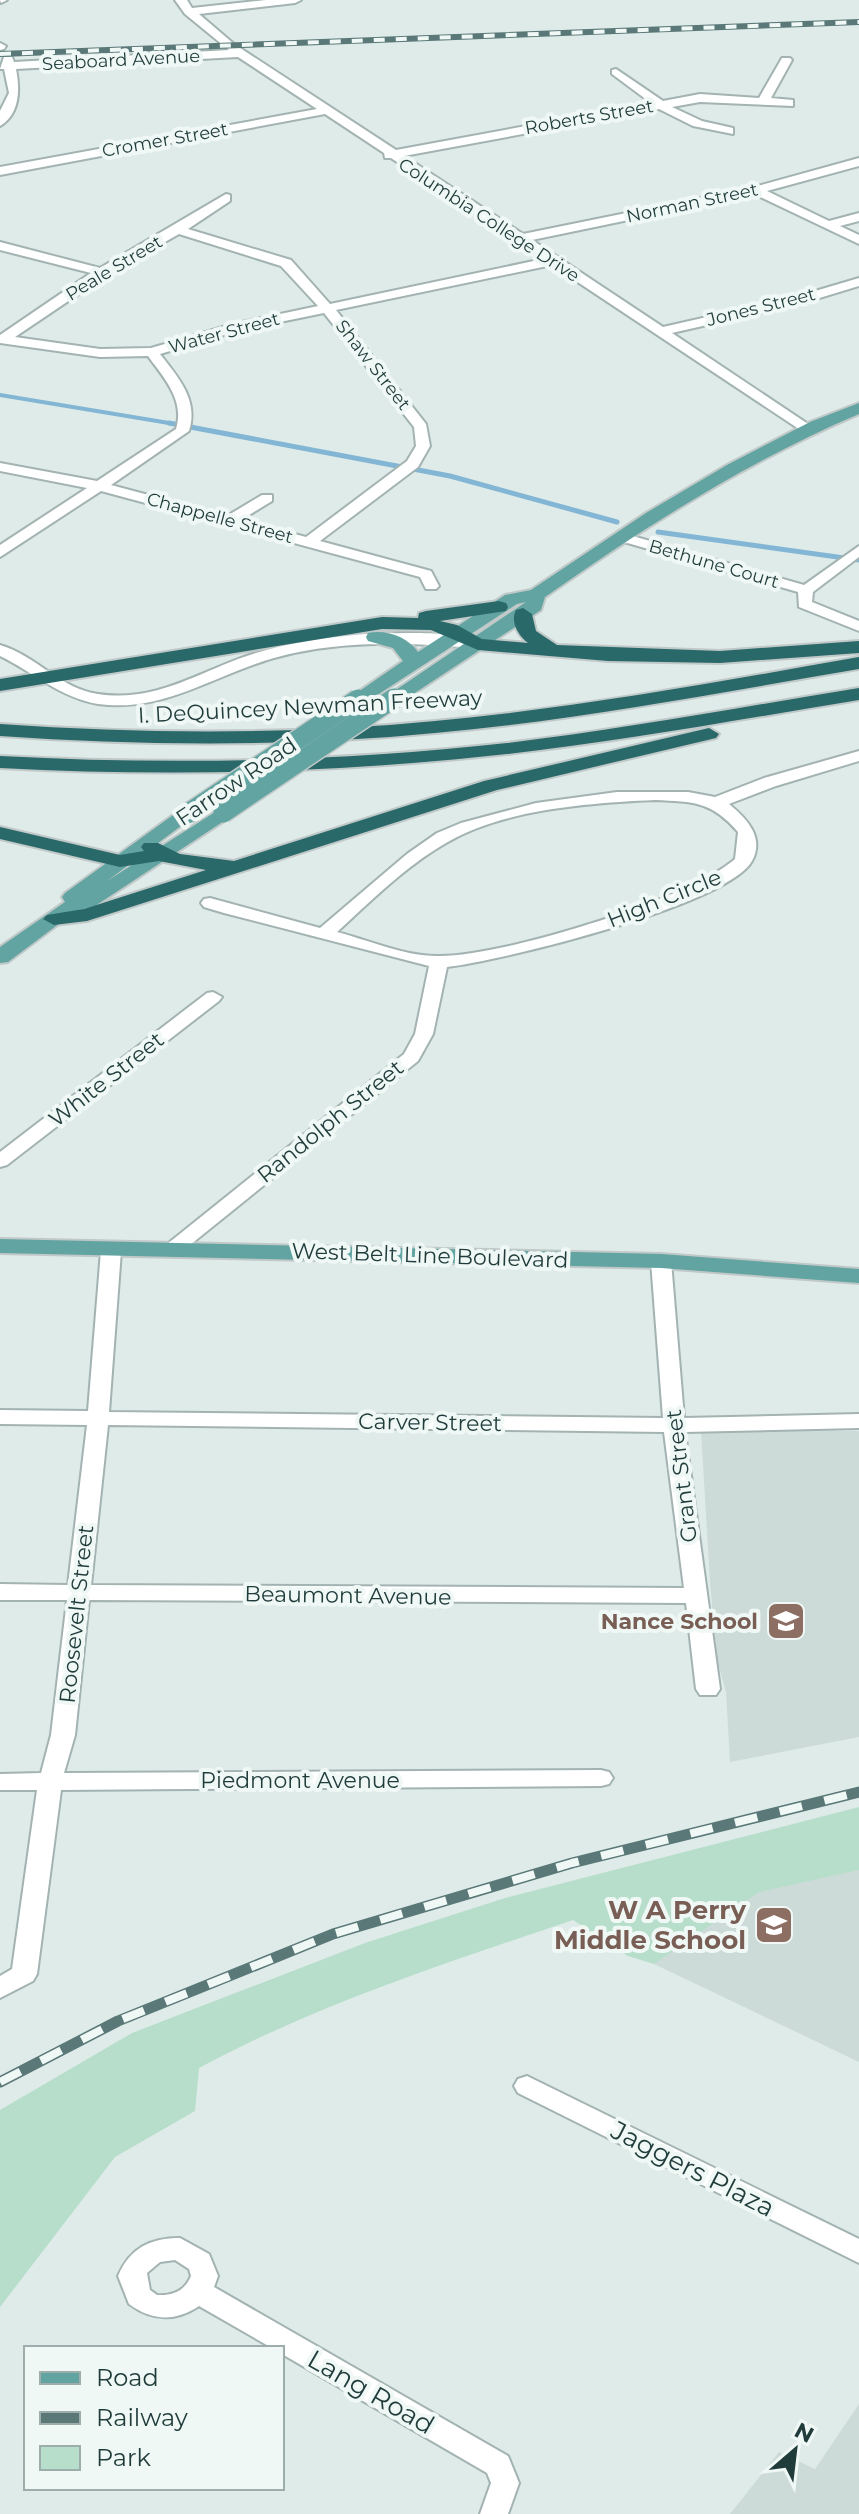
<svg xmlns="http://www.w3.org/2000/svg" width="859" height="2514" viewBox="0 0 859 2514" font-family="Montserrat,sans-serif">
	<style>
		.built { fill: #cddbd8 }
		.green { fill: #b6deca }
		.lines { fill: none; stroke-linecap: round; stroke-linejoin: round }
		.stream-far1 { stroke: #83b6d4; stroke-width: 4 }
		.stream { stroke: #83b6d4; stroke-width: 5 }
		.minor-casing { stroke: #a2b3b1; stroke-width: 4 }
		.major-casing { stroke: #c0c8c8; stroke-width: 4 }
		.highway-casing { stroke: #c0c8c8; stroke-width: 4 }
		.minor { fill: #fff; fill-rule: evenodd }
		.major { fill: #61a4a1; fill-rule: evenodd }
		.highway { fill: #29696a; fill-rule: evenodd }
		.rail-far1-casing { stroke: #597877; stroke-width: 6 }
		.rail-casing { stroke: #597877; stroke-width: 11 }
		.rail-far1 { stroke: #f0f8f6; stroke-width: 4; stroke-dasharray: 11; stroke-linecap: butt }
		.rail { stroke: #f0f8f6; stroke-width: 8; stroke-dasharray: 23; stroke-linecap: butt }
		.major-bridge-casing { stroke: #c0c8c8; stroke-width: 22; stroke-linecap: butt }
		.major-bridge { stroke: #61a4a1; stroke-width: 19 }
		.labels { text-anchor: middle; stroke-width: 8; stroke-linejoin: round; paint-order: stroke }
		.far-street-label { font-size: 18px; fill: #1f3c3b; stroke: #f0f8f6 }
		.street-label { font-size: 22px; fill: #1f3c3b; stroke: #f0f8f6 }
		.education-label { font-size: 22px; font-weight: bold; fill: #785e54; stroke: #f0f8f6; text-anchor: end }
		.near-education-label { font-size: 26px; font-weight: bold; fill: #785e54; stroke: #f0f8f6; text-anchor: end }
		.near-street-label { font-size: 26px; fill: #1f3c3b; stroke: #f0f8f6 }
	</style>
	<rect width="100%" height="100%" fill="#dfebe9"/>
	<path class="built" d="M701 1431H859V1737L730 1762 726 1692 717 1660 710 1582Z
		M859 1858V2062L654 1964 725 1886Z
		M859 2404V2514H730L779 2452 815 2469Z"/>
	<path class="green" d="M859 1807V1870L759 1892 654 1964 628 1956 573 1920C446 1963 318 2004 199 2068L195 2111 115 2157 0 2307V2110L132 2033 365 1943 505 1898Z"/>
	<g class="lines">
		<path class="stream-far1" d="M0 395 181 425"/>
		<path class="stream" d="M169 423 450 476 617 522
			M658 532 859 560"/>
		<defs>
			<path id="minor" d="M0 0H7L1 3Z
				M175 0H187L192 8 266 0H301L295 3 199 14 234 44 396 150 651 103 612 74V70L616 69 663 101 700 94 759 98 782 58H790L792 60 771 98 793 100V106L700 102 672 107 702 121 733 128V134L693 126 659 109 404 156 523 234 754 187 859 158V166L767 191 829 221 859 213V221L840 226 859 235V244L754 194 532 240 663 327 795 297 859 278V286L803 303 672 333 814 428 812 431H802L552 265 336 310 426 424 430 446 418 467 320 541 431 571 439 586 436 589H426L420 577 101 491 0 557V545L87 488 0 471V463L97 481 176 429C185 400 164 378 148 356L100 357 0 343V335L91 273 0 250V242L100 268 226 194 230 195V201L188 229 291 260 330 304 543 259 391 158H385L384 153 325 114 0 175V167L317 109 238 57 16 69C20 89 20 114 0 126V111L9 93 4 69H0L4 57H12L14 62 229 50 185 14ZM179 234 281 266 318 306 233 324 151 348 100 349 15 337 107 275ZM324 313 414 427 416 446 407 461 306 537 241 520 272 501V495H262L227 516 111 485 189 431C199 400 178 377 160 354L241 330Z
				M0 43 6 46 4 49 0 50Z
				M622 533 804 585 859 546V557L813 592 812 602 859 621V631L799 607 798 592 617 540 615 537Z
				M364 634C387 634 454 629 470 642L462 647C399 642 335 641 274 658 213 675 164 713 98 704 61 698 33 672 0 656V645C35 655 61 689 98 694 151 702 191 677 238 659 278 644 322 638 364 634Z
				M859 751V761L776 786 729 804C746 818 765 837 752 861 727 905 501 961 447 967L433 1034 418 1061 180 1253H166L163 1249 166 1245 404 1054 415 1034 429 966 224 913 204 907 201 903 204 899 210 898 320 928 407 854 437 833 461 823 536 803 617 792H688L715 797 764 778ZM655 800C694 802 711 801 738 832L735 859C690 899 498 958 437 956 404 956 368 940 337 932 371 901 406 866 446 843 503 809 590 803 655 800Z
				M213 992 222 997 219 1001 7 1165 0 1167V1152L207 993Z
				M111 1245 121 1251 109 1412 663 1418 651 1261 661 1255 671 1261 684 1418 859 1414V1428L685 1432 720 1689 716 1695H700L696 1689 686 1603 89 1600 75 1735 64 1773 601 1770 609 1772 613 1778 609 1784 601 1786 61 1790 37 1974 33 1981 0 1998V1976L12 1969 37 1790H0V1774L41 1773 51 1735 67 1600H0V1584L68 1585 87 1425 0 1424V1410L88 1411 101 1251ZM108 1425 664 1432 684 1588 91 1585Z
				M527 2076 859 2239V2263L518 2093 514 2086 518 2079Z
				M180 2238 209 2254 218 2276 214 2287 508 2456 519 2483 508 2514H480L491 2483 487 2473 282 2354V2348H272L199 2306C175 2322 152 2321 129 2304L118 2276C130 2248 150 2238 180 2238ZM175 2260 189 2269 191 2276C185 2291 172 2296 157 2295L150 2290 147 2273 160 2262Z"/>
			<path id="major" d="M859 403V414C746 462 645 527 545 597L541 610 401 702H387L384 698 526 602 517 604 365 703 358 705 348 699 403 661 393 648 368 641 366 637 368 633C386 629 408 637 418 652L505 595 531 590 646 513 727 465 810 422Z
				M223 807 233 813 230 817 95 906 76 911 8 962 0 963V947L65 902 62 897 65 893 180 810H194L197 814 107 881Z
				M0 1239 661 1254 859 1269V1283L661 1268 0 1253Z"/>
			<path id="highway" d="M499 601 506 603 508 607 506 611 440 621 457 625 482 639 528 643C518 635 510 622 516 610L523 608 532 614 536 631 557 645 720 651 859 641V653L720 663 608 661 478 650 431 630 382 629 0 691V679L382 617 418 618 419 613 426 611Z
				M859 657V669C718 693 577 720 435 733 290 747 145 746 0 736V724C145 734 290 735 435 721 577 708 718 682 859 657Z
				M859 688V700C742 719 625 741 507 754 338 773 169 777 0 768V756C169 765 338 762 507 743 625 729 742 707 859 688Z
				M709 728 719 734 716 738 497 790 87 921 54 925 43 919 47 915 84 909 206 870 159 861 120 867 0 839V827L120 855 144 851 141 847 144 843H158L180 854 234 861 484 781Z"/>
		</defs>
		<use href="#minor" class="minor-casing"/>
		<use href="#major" class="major-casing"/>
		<use href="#highway" class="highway-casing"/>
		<use href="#minor" class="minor"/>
		<use href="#major" class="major"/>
		<use href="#highway" class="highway"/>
		<defs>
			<path id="rail-far1" d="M0 54 859 22"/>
			<path id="rail" d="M0 2082 118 2021 333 1934 572 1863 859 1792"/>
		</defs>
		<use href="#rail-far1" class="rail-far1-casing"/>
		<use href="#rail" class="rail-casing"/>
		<use href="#rail-far1" class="rail-far1"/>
		<use href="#rail" class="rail"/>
		<defs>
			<path id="major-bridge" d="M223 813 394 698
				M187 814 358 699"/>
		</defs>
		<use href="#major-bridge" class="major-bridge-casing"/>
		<use href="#major-bridge" class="major-bridge"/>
	</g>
	<defs>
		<symbol id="school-square" viewBox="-11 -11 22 22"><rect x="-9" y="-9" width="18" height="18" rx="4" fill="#8d6e63" stroke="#f0f8f6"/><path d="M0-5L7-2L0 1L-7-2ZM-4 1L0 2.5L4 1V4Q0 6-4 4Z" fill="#fff"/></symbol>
	</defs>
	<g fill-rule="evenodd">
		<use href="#school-square" x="764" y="1599" width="44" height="44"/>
		<use href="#school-square" x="752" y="1903" width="44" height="44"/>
	</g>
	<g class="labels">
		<g class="far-street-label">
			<text transform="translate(121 60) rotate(-3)" y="6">Seaboard Avenue</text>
			<text transform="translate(589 117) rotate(-10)" y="6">Roberts Street</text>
			<text transform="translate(165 140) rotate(-10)" y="6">Cromer Street</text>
			<text transform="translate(692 203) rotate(-12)" y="6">Norman Street</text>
			<text transform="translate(489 220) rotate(33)" y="6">Columbia College Drive</text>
			<text transform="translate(114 268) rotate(-31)" y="6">Peale Street</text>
			<text transform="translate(761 307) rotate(-14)" y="6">Jones Street</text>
			<text transform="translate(224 333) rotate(-15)" y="6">Water Street</text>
			<text transform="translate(373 365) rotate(52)" y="6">Shaw Street</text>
			<text transform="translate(220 518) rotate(15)" y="6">Chappelle Street</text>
			<text transform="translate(714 564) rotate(16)" y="6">Bethune Court</text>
		</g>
		<g class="street-label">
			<text transform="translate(310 706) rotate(-3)" y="8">I. DeQuincey Newman Freeway</text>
			<text transform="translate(236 781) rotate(-34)" y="8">Farrow Road</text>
			<text transform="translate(664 898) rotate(-22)" y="8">High Circle</text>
			<text transform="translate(106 1079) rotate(-38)" y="8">White Street</text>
			<text transform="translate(330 1121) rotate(-39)" y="8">Randolph Street</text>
			<text transform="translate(430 1255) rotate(2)" y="8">West Belt Line Boulevard</text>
			<text transform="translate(430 1422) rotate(1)" y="8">Carver Street</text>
			<text transform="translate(681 1476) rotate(-97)" y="8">Grant Street</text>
			<text transform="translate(348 1595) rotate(1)" y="8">Beaumont Avenue</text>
			<text transform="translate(76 1614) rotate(-84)" y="8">Roosevelt Street</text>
			<text x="300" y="1788">Piedmont Avenue</text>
		</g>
		<g class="education-label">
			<text x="758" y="1629">Nance School</text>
		</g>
		<g class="near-education-label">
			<text x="746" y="1919">W A Perry<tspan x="746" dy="30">Middle School</tspan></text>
		</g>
		<g class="near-street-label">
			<text transform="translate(693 2169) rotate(27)" y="9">Jaggers Plaza</text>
			<text transform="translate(371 2392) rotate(30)" y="9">Lang Road</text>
		</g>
	</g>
	<rect x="24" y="2346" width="260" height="144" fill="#f0f8f6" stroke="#9cadab" stroke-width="2"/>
	<rect x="40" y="2372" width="40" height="12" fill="#61a4a1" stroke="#9cadab" stroke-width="2"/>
	<text x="96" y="2386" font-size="24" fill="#1f3c3b">Road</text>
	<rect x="40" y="2412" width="40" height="12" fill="#597877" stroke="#9cadab" stroke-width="2"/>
	<text x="96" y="2426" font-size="24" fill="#1f3c3b">Railway</text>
	<rect x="40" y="2446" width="40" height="24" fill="#b6deca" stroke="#9cadab" stroke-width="2"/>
	<text x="96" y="2466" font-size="24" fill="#1f3c3b">Park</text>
	<g transform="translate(795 2450) rotate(28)" stroke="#f0f8f6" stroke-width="6" paint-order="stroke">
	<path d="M0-6L14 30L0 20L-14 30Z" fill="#1f3c3b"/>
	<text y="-12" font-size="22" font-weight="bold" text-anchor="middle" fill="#1f3c3b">N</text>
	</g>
</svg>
